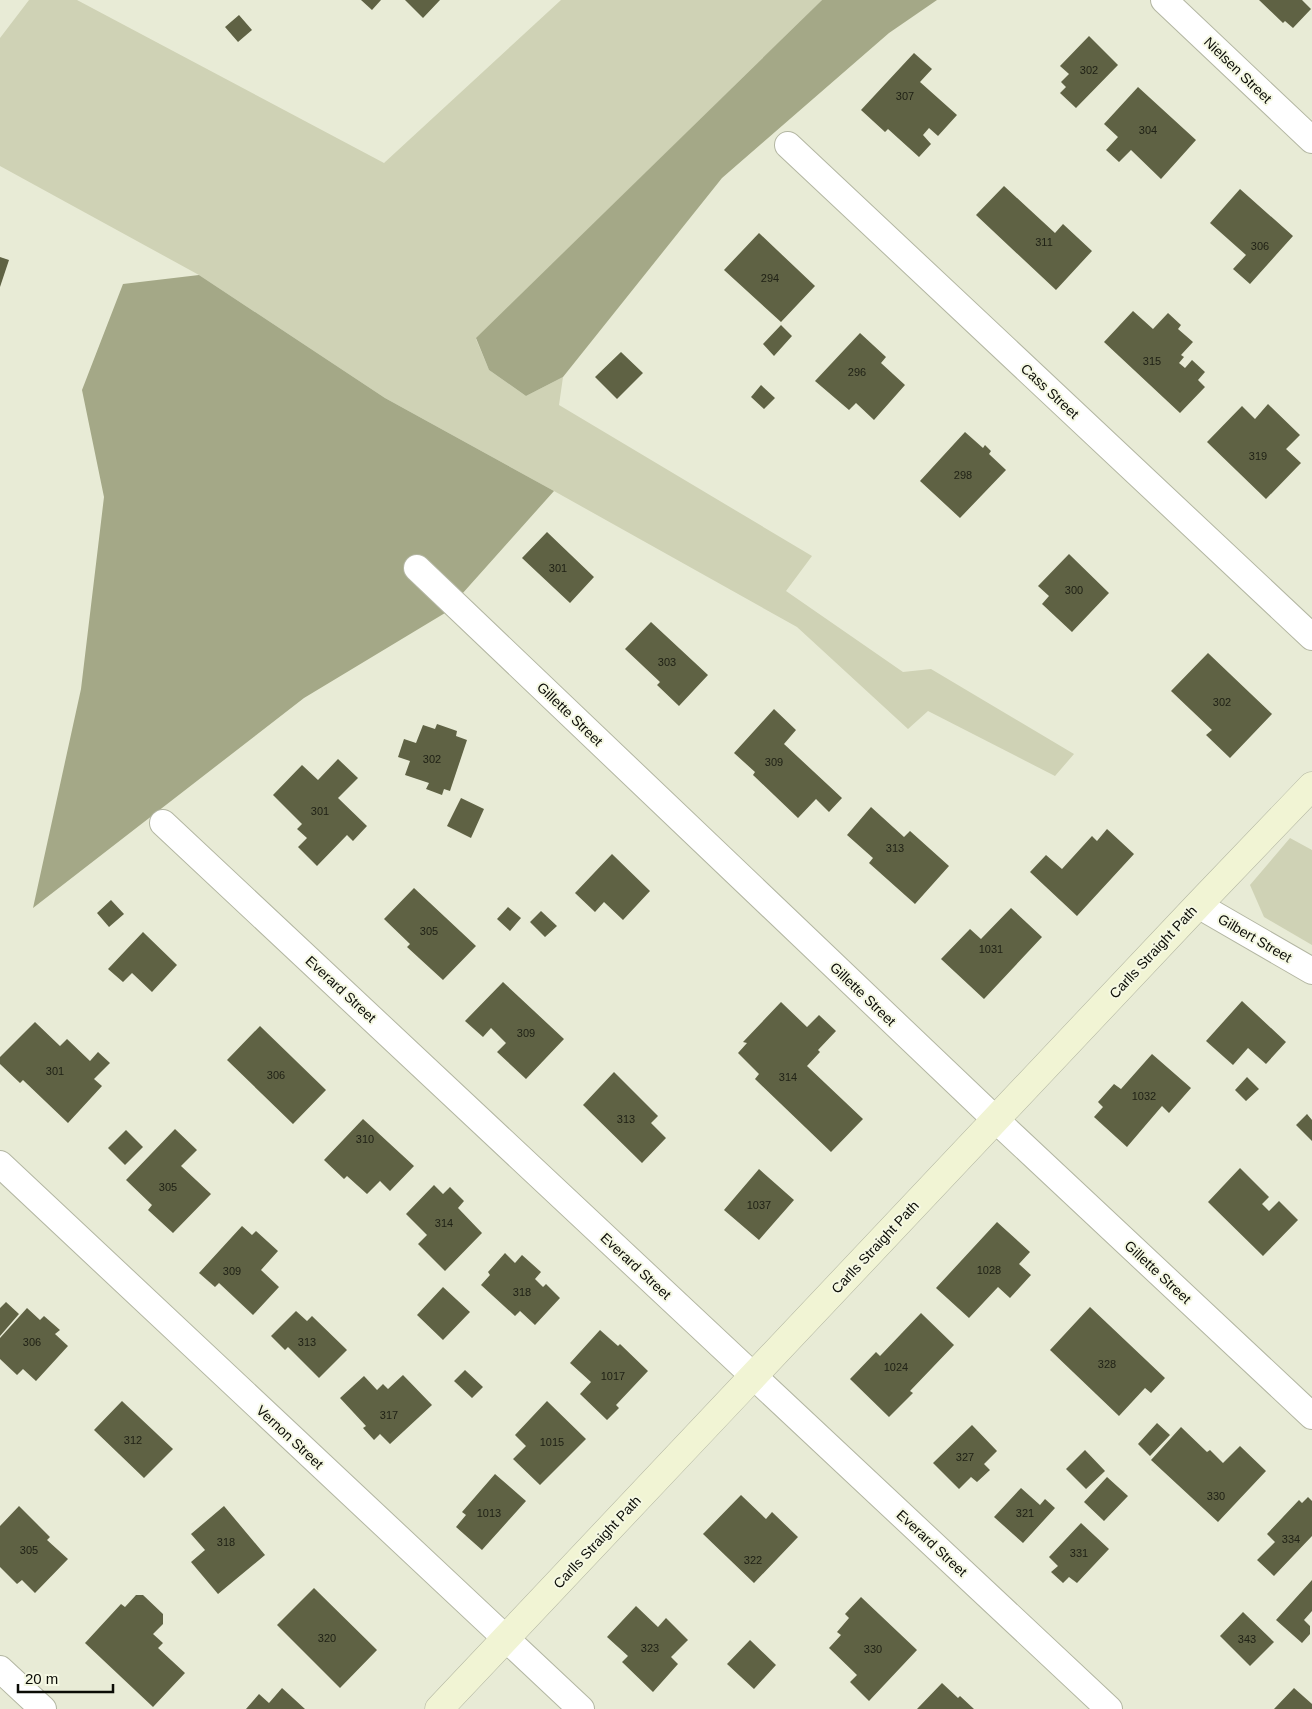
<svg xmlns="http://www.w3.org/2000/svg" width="1312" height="1709" viewBox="0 0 1312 1709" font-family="Helvetica,sans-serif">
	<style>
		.green { fill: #cfd2b5 }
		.forest { fill: #a4a887 }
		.building { fill: #5f6244 }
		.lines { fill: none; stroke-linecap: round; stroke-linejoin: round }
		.street-casing { stroke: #b3b6a2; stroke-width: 28 }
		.secondary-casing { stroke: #b3b6a2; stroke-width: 29 }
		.street { stroke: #fff; stroke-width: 26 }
		.secondary { stroke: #f1f4d4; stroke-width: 28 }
		.labels { text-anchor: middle; stroke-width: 4; stroke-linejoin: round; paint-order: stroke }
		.number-label { font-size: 11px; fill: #202216 }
		.street-label { font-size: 14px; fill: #0b0c06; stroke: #f5f8e3 }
	</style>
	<rect width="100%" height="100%" fill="#e8ebd6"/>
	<path class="green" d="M29 0H77L384 163 561 0H822L476 339 489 370 526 396 563 377 559 405 812 556 786 591 903 672 931 669 1074 754 1055 776 928 711 908 729 797 627 554 491 385 398 199 275 0 166V38Z
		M1290 838 1312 850V945L1264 917 1250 885Z"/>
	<path class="forest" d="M822 0H937L889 33 722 178 563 377 526 396 489 370 476 338Z
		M199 275 385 398 554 491 445 613 304 698 33 908 81 689 104 497 82 390 123 284Z"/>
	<path class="building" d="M361 0H381L372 10Z
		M405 0H440L423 18Z
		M1259 0H1302L1311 9 1293 28 1285 21 1283 23Z
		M239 15 252 30 238 42 225 27Z
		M1089 36 1118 65 1076 108 1060 93 1066 87 1061 82 1069 74 1060 66Z
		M914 53 932 69 920 82 957 115 938 136 929 128 923 135 931 144 919 157 888 129 885 132 861 110Z
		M1138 87 1196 140 1161 179 1131 150 1119 162 1106 150 1118 137 1104 124Z
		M1004 186 1055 233 1063 224 1092 251 1056 290 976 215Z
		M1240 189 1293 236 1250 284 1233 269 1246 255 1210 223Z
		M759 233 815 286 781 322 724 270Z
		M0 257 9 260 0 287Z
		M1133 311 1153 329 1168 313 1181 325 1178 329 1193 342 1181 355 1184 357 1179 363 1185 368 1192 360 1205 372 1198 380 1205 387 1180 413 1104 342Z
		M781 325 792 336 774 356 763 344Z
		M860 333 886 357 881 363 905 385 874 420 856 403 849 410 815 381Z
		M621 352 643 373 617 399 595 377Z
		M761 385 775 398 764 409 751 397Z
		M1268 404 1300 435 1286 449 1301 463 1266 499 1207 442 1242 406 1255 419Z
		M965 432 983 448 985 445 991 451 989 454 1006 470 960 518 920 481Z
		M547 532 594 577 570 603 522 558Z
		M1069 554 1109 593 1072 632 1042 604 1049 596 1038 586Z
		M651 622 708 675 679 706 657 685 660 682 625 649Z
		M1208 653 1272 714 1230 758 1206 735 1212 730 1171 691Z
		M774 709 796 730 784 744 842 798 829 812 816 799 798 818 753 775 755 772 734 753Z
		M437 724 457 731 456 736 467 740 450 791 444 789 442 795 426 789 429 783 405 775 410 761 398 757 404 739 416 743 423 725 435 729Z
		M338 759 358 778 338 798 367 826 353 841 347 835 317 866 298 847 307 838 297 829 302 824 273 795 302 765 318 780Z
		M461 798 484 809 471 838 447 826Z
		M871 807 904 837 910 831 949 866 915 904 869 863 873 858 847 835Z
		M1107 829 1134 854 1077 916 1030 872 1046 855 1062 869 1092 836 1097 841Z
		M612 854 650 891 623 920 604 902 595 912 575 893Z
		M414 888 476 946 443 980 407 947 410 944 384 919Z
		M111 900 124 914 109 927 97 913Z
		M508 907 521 918 510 931 497 919Z
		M1011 908 1042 937 984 999 941 959 970 929 981 939Z
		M541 911 557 926 545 937 530 922Z
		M143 932 177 965 152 992 132 973 123 982 108 969Z
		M503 982 564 1039 526 1079 497 1052 506 1043 491 1028 483 1037 465 1021Z
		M1242 1001 1286 1042 1266 1064 1248 1048 1233 1065 1206 1041Z
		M781 1002 807 1027 819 1015 836 1031 818 1050 820 1052 807 1066 863 1119 831 1152 755 1079 759 1074 738 1053 747 1043 743 1042Z
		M35 1022 60 1046 67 1039 90 1061 98 1052 110 1063 94 1079 102 1086 68 1123 23 1080 20 1083 0 1064V1057Z
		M260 1026 326 1090 293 1124 227 1060Z
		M1152 1054 1191 1088 1169 1113 1162 1106 1127 1147 1094 1117 1103 1107 1098 1102 1114 1084 1121 1089Z
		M614 1072 658 1116 651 1123 666 1138 642 1163 583 1105Z
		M1247 1077 1259 1089 1246 1101 1235 1090Z
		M1307 1114 1312 1120V1141L1296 1125Z
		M363 1119 414 1166 390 1191 380 1181 367 1194 347 1176 344 1179 324 1160Z
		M175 1129 197 1150 181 1166 211 1194 173 1233 148 1210 152 1205 126 1180Z
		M126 1130 143 1147 125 1165 108 1148Z
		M1240 1168 1269 1197 1262 1204 1269 1211 1279 1201 1298 1220 1263 1256 1208 1202Z
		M759 1169 794 1200 759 1240 724 1210Z
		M434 1185 443 1194 450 1187 464 1201 458 1208 482 1233 445 1271 418 1244 427 1235 406 1214Z
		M997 1222 1030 1252 1019 1264 1031 1275 1010 1298 998 1287 969 1318 936 1288Z
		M242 1226 252 1235 256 1231 278 1251 261 1270 279 1287 253 1315 219 1283 215 1287 199 1273Z
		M505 1253 515 1263 522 1255 541 1272 535 1279 543 1287 546 1284 560 1298 535 1325 520 1311 515 1316 481 1285 490 1275 488 1272Z
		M443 1287 470 1312 443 1340 417 1315Z
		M6 1302 19 1314 0 1336V1308Z
		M1090 1307 1165 1378 1151 1393 1145 1388 1119 1416 1050 1350Z
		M27 1308 40 1320 44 1316 60 1330 55 1334 68 1346 36 1381 23 1369 17 1375 0 1359V1338Z
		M296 1311 307 1321 312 1316 347 1350 319 1378 288 1347 285 1350 271 1336Z
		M921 1313 954 1345 910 1391 913 1393 889 1417 850 1379 876 1352 880 1356Z
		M600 1330 618 1346 620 1344 648 1371 616 1405 619 1408 607 1420 580 1394 591 1382 570 1363Z
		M465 1370 483 1387 472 1398 454 1381Z
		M403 1375 432 1405 390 1444 380 1434 374 1440 363 1428 366 1426 340 1398 364 1376 377 1390 383 1384 388 1389Z
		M122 1401 173 1449 144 1478 94 1430Z
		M547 1401 586 1439 540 1485 513 1459 526 1446 515 1435Z
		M1157 1423 1170 1435 1150 1456 1138 1444Z
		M972 1425 997 1451 984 1464 990 1470 977 1482 971 1477 959 1489 933 1463Z
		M1181 1427 1207 1452 1210 1450 1223 1463 1240 1446 1266 1471 1218 1522 1151 1460Z
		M1085 1450 1105 1471 1086 1489 1066 1469Z
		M495 1474 526 1501 482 1550 456 1527 466 1515 462 1512Z
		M1107 1477 1128 1496 1104 1521 1084 1502Z
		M1021 1488 1040 1505 1045 1499 1055 1508 1023 1543 994 1517Z
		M741 1495 766 1519 772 1512 798 1537 754 1583 703 1534Z
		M1308 1497 1312 1501V1536L1274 1576 1257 1560 1275 1542 1267 1534 1299 1500 1302 1503Z
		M19 1506 50 1537 47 1540 68 1559 35 1593 22 1580 17 1584 0 1567V1526Z
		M224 1506 265 1555 218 1594 191 1562 205 1550 191 1534Z
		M1081 1523 1109 1549 1077 1583 1069 1577 1063 1583 1051 1572 1058 1566 1049 1557Z
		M1312 1580V1611L1304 1620 1310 1626V1634L1302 1643 1276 1620Z
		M314 1588 377 1650 340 1688 277 1625Z
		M136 1595H143L163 1614V1624L153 1634 163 1643 158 1648 185 1673 153 1707 85 1643 121 1604 125 1607Z
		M861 1597 917 1650 869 1701 850 1682 857 1675 829 1648 841 1635 837 1632 849 1618 845 1614Z
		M636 1606 658 1627 666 1618 688 1640 671 1657 678 1664 653 1692 622 1662 628 1656 607 1637Z
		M1243 1612 1274 1642 1250 1666 1220 1636Z
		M750 1640 776 1665 754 1689 727 1664Z
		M942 1683 958 1698 960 1696 974 1709H917Z
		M282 1688 305 1709H246L259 1694 269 1703Z
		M1294 1688 1312 1704V1709H1274Z"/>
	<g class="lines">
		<defs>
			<path id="street" d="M1164 0 1312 140
				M788 145 1312 637
				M417 568 996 1120 1312 1416
				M163 823 1109 1709
				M1198 905 1312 971
				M0 1164 581 1709
				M0 1669 43 1709"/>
			<path id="secondary" d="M439 1709 1198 905 1312 786"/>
		</defs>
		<use href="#street" class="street-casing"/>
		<use href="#secondary" class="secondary-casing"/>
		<use href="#street" class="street"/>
		<use href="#secondary" class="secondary"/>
	</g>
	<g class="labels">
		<g class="number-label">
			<text x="1089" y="74">302</text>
			<text x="905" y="100">307</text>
			<text x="1148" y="134">304</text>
			<text x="1044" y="246">311</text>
			<text x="1260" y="250">306</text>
			<text x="770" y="282">294</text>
			<text x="1152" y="365">315</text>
			<text x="857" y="376">296</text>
			<text x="1258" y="460">319</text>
			<text x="963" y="479">298</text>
			<text x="558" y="572">301</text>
			<text x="1074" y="594">300</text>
			<text x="667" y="666">303</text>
			<text x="1222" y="706">302</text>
			<text x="432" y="763">302</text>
			<text x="774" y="766">309</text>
			<text x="320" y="815">301</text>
			<text x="895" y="852">313</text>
			<text x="429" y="935">305</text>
			<text x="991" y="953">1031</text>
			<text x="526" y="1037">309</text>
			<text x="55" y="1075">301</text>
			<text x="276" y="1079">306</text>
			<text x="788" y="1081">314</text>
			<text x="1144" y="1100">1032</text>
			<text x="626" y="1123">313</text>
			<text x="365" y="1143">310</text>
			<text x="168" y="1191">305</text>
			<text x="759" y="1209">1037</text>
			<text x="444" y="1227">314</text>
			<text x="989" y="1274">1028</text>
			<text x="232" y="1275">309</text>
			<text x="522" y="1296">318</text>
			<text x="32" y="1346">306</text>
			<text x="307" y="1346">313</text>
			<text x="1107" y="1368">328</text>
			<text x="896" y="1371">1024</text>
			<text x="613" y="1380">1017</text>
			<text x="389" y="1419">317</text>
			<text x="133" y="1444">312</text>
			<text x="552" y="1446">1015</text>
			<text x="965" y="1461">327</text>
			<text x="1216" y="1500">330</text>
			<text x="489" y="1517">1013</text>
			<text x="1025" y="1517">321</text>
			<text x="1291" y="1543">334</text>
			<text x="226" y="1546">318</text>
			<text x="29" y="1554">305</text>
			<text x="1079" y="1557">331</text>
			<text x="753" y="1564">322</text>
			<text x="327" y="1642">320</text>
			<text x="1247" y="1643">343</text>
			<text x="650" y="1652">323</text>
			<text x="873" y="1653">330</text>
		</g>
		<g class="street-label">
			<text transform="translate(1238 70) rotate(44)" y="5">Nielsen Street</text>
			<text transform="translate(1050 391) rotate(43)" y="5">Cass Street</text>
			<text transform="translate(570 714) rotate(44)" y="5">Gillette Street</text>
			<text transform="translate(1255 938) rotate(30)" y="5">Gilbert Street</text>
			<text transform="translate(1153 952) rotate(-47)" y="5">Carlls Straight Path</text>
			<text transform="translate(341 989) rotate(43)" y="5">Everard Street</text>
			<text transform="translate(863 994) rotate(44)" y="5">Gillette Street</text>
			<text transform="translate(875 1247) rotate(-47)" y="5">Carlls Straight Path</text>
			<text transform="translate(636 1266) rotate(43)" y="5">Everard Street</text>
			<text transform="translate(1158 1272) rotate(43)" y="5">Gillette Street</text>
			<text transform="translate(290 1437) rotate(43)" y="5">Vernon Street</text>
			<text transform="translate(597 1542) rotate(-47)" y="5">Carlls Straight Path</text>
			<text transform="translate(932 1543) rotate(43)" y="5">Everard Street</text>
		</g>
	</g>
	<path d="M18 1684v8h95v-8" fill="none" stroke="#0b0c06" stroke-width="2.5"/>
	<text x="25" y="1684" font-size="15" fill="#0b0c06" stroke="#f5f8e3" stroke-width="4" paint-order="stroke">20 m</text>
</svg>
